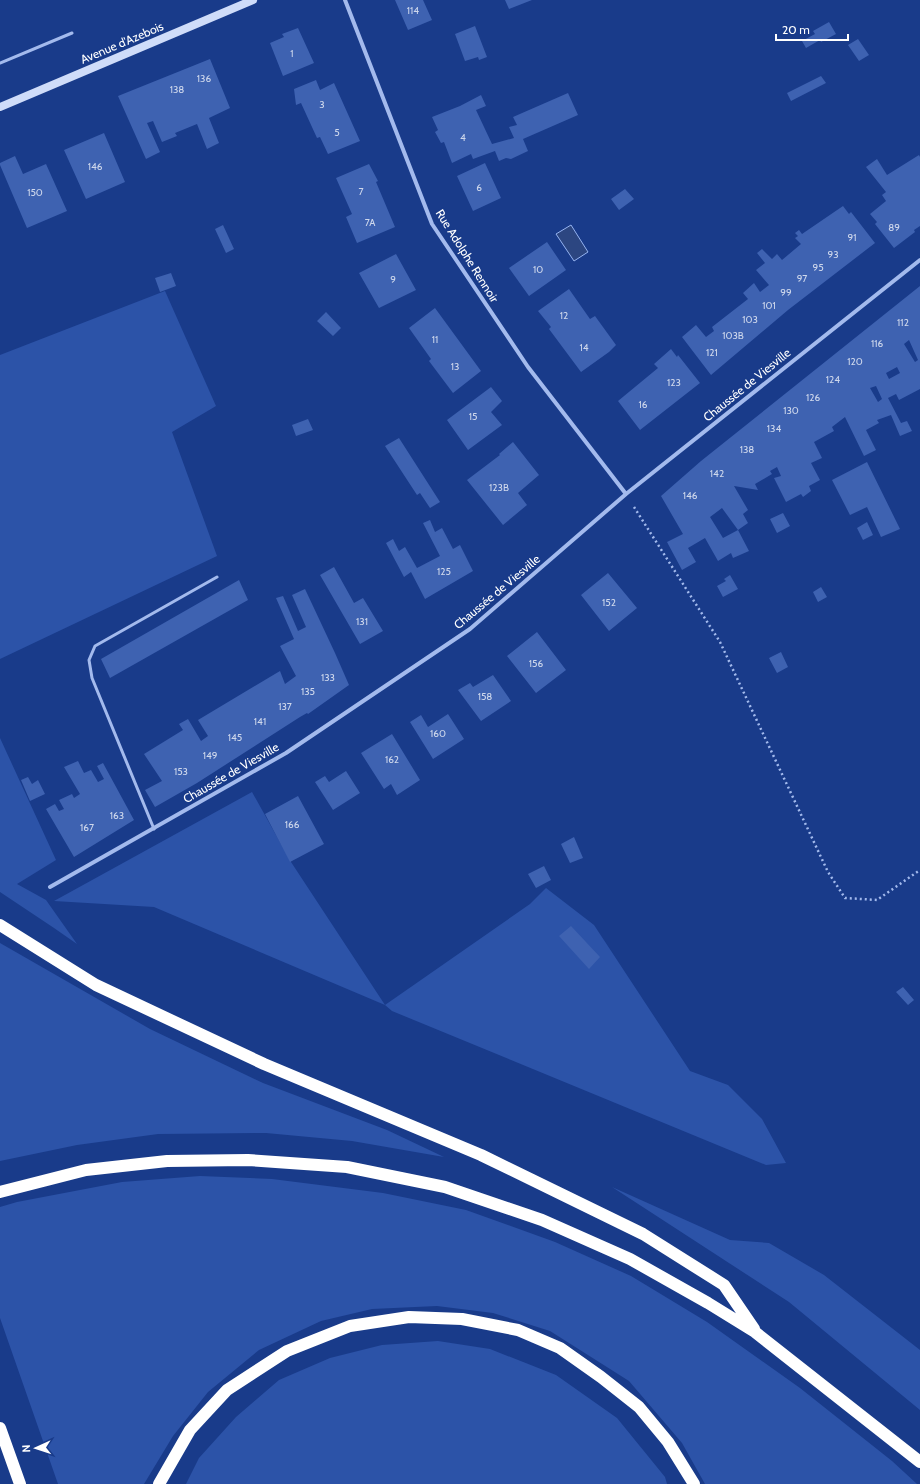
<svg xmlns="http://www.w3.org/2000/svg" width="920" height="1484" viewBox="0 0 920 1484" font-family="Cabin,sans-serif">
	<rect width="100%" height="100%" fill="#193b8a"/>
	<path fill="#2c53a8" d="M165,291L216,406L172,432L217,556L0,659V355Z
		M0,738L56,860L17,884L46,900L77,944L54,928L0,892Z
		M252,792L291,862L385,1005L530,904L546,888L594,925L690,1071L728,1085L762,1119L786,1163L766,1165L392,1011L385,1005L154,907L54,901Z
		M0,943L150,1029L263,1083L387,1130L444,1157L352,1141L266,1133L158,1134L77,1145L0,1161Z
		M200,1176L272,1179L383,1193L466,1210L555,1242L631,1276L707,1322L800,1388L892,1461L917,1484H705L682,1443L629,1381L550,1331L493,1313L437,1306L372,1309L321,1321L259,1350L208,1392L173,1436L144,1484H58L0,1318V1207L17,1202L122,1182Z
		M612,1187L730,1240L769,1243L824,1275L920,1350V1410L789,1302Z
		M438,1341L490,1349L556,1375L617,1418L665,1477L667,1484H186L199,1458L236,1417L279,1380L330,1358L382,1345Z"/>
	<path fill="#2c4681" stroke="#95b3f0" d="M571,225L588,252L574,261L556,234Z"/>
	<path fill="#3e62b1" fill-rule="evenodd" d="M395,0H423L432,20L408,30Z
		M505,0H532L509,9Z
		M829,22L836,34L821,42L820,40L806,48L802,41L815,34L813,31Z
		M475,26L487,57L479,60L478,57L465,61L455,34Z
		M298,28L314,63L283,76L270,43L284,37L282,34Z
		M858,39L869,55L859,61L848,45Z
		M210,59L230,108L209,118L219,143L207,149L197,124L175,133L177,136L162,142L153,121L147,123L160,152L146,159L118,96Z
		M821,76L826,83L791,101L787,93Z
		M316,80L320,90L334,83L360,141L328,154L320,137L317,138L301,103L296,105L294,89Z
		M568,93L578,115L523,139L528,151L511,159L506,158L499,161L495,151L473,159L471,154L452,163L444,142L441,143L435,132L438,130L432,117L460,106L481,95L486,106L476,110L492,144L514,138L509,127L517,125L513,117Z
		M104,133L125,182L86,199L64,150Z
		M919,155L920,157V226L914,230L915,232L894,248L875,224L877,222L870,214L886,201L882,195L886,192L866,167L877,159L887,175Z
		M15,156L23,174L46,164L67,211L27,228L0,165V163Z
		M485,163L501,198L473,211L457,176Z
		M369,164L378,181L376,182L395,227L357,243L346,217L352,214L336,178Z
		M625,189L634,199L619,210L611,199Z
		M843,206L849,214L851,212L875,243L788,310L711,375L682,337L696,325L706,337L714,331L712,327L748,299L743,293L754,283L760,292L769,285L756,270L765,263L757,253L762,249L772,259L777,254L782,260L801,244L795,238L798,236L795,233L799,230L802,234Z
		M223,225L234,249L226,253L215,229Z
		M547,242L566,270L529,296L509,268Z
		M396,254L416,290L379,308L359,273Z
		M171,273L176,286L160,292L155,278Z
		M920,286V389L899,400L896,394L888,398L901,423L907,421L912,431L900,436L891,415L877,420L879,423L866,430L876,450L864,456L845,417L832,427L834,431L814,442L822,458L811,463L820,480L809,486L811,491L803,497L801,494L786,502L774,478L781,476L777,467L770,471L772,474L755,484L758,490L734,486L748,510L743,514L748,523L738,530L722,508L710,517L723,538L738,530L749,551L733,558L731,553L718,561L705,538L688,548L696,562L682,570L667,542L683,534L661,496L701,461ZM909,340L918,360L915,362L904,344ZM897,367L900,373L889,379L886,373ZM876,386L882,399L878,402L870,388Z
		M569,289L590,319L595,316L616,345L609,352L581,372L549,329L551,327L538,311Z
		M435,308L481,371L453,393L429,361L431,359L409,328Z
		M326,312L341,328L333,336L317,321Z
		M671,349L677,357L678,355L700,383L640,430L618,401L658,368L654,364Z
		M491,387L502,401L491,412L502,425L468,450L447,420Z
		M308,419L313,430L296,436L292,425Z
		M399,438L440,502L430,508L420,493L417,495L385,446Z
		M513,442L539,475L518,493L527,505L503,525L467,480L500,455L499,454Z
		M867,462L900,529L881,537L867,507L850,515L832,480Z
		M783,513L790,526L777,533L770,519Z
		M430,520L435,532L442,528L453,549L460,545L473,571L425,599L411,572L404,577L386,543L393,539L399,551L405,547L417,568L440,556L423,523Z
		M867,522L873,535L863,540L857,528Z
		M334,567L354,603L363,598L383,631L360,644L320,575Z
		M608,573L637,608L609,631L581,595Z
		M730,575L738,589L723,597L717,586L726,581L724,579Z
		M239,580L248,600L110,678L101,659Z
		M821,587L827,597L818,602L813,592Z
		M305,589L335,653L349,685L308,714L307,713L300,717L197,783L155,807L145,790L162,781L144,754L183,730L179,724L188,719L201,741L208,736L198,720L280,671L285,684L296,676L280,646L294,639L276,598L283,596L298,631L306,627L292,595Z
		M537,632L566,670L536,693L507,656Z
		M781,652L788,667L777,673L769,658Z
		M493,675L511,701L481,721L458,690L470,683L473,687Z
		M448,714L464,739L433,759L410,722L421,715L428,727Z
		M392,734L420,780L397,795L391,784L384,789L361,753Z
		M78,761L84,773L91,770L98,782L104,779L97,766L103,763L134,820L74,857L46,809L55,804L59,811L64,809L59,800L72,794L74,798L80,794L64,767Z
		M346,771L360,793L333,810L315,782L325,776L329,782Z
		M28,777L32,784L38,780L45,794L30,801L21,780Z
		M298,796L324,844L290,862L265,814Z
		M574,837L583,858L570,863L561,844Z
		M544,866L551,880L536,888L528,874Z
		M571,926L600,957L589,969L559,936Z
		M903,987L914,1000L908,1005L896,992Z"/>
	<g fill="none" stroke-linecap="round" stroke-linejoin="round">
		<path stroke="#a3baed" stroke-width="2.5" stroke-dasharray="2 3" stroke-linecap="butt" d="M634,507L720,642L828,872L845,898L877,900L920,870"/>
		<path stroke="#a3baed" stroke-width="3" d="M0,63L72,33
			M154,829L92,678L89,660L95,646L217,577"/>
		<path stroke="#a3baed" stroke-width="4" d="M345,0L432,224L528,367L626,494
			M50,887L286,753L470,629L626,494L920,260"/>
		<path stroke="#cfdcf9" stroke-width="8" d="M0,107L253,0"/>
		<path stroke="#fff" stroke-width="12" d="M0,925L96,985L264,1064L481,1155L643,1234L724,1285L754,1329
			M0,1192L86,1170L167,1161L248,1160L347,1167L445,1187L542,1220L630,1259L708,1303L755,1332L920,1462
			M0,1428L20,1484
			M159,1484L190,1430L227,1390L287,1351L350,1326L409,1317L462,1319L518,1330L560,1348L601,1377L639,1407L668,1442L694,1484"/>
	</g>
	<g text-anchor="middle" stroke-width="3" stroke-linejoin="round" paint-order="stroke">
		<g font-size="10" fill="#cfd8ec">
			<text x="413" y="14">114</text>
			<text x="292" y="57">1</text>
			<text x="204" y="82">136</text>
			<text x="177" y="93">138</text>
			<text x="322" y="108">3</text>
			<text x="337" y="136">5</text>
			<text x="463" y="141">4</text>
			<text x="95" y="170">146</text>
			<text x="479" y="191">6</text>
			<text x="361" y="195">7</text>
			<text x="35" y="196">150</text>
			<text x="370" y="226">7A</text>
			<text x="894" y="231">89</text>
			<text x="852" y="241">91</text>
			<text x="833" y="258">93</text>
			<text x="818" y="271">95</text>
			<text x="538" y="273">10</text>
			<text x="802" y="282">97</text>
			<text x="393" y="283">9</text>
			<text x="786" y="296">99</text>
			<text x="769" y="309">101</text>
			<text x="564" y="319">12</text>
			<text x="750" y="323">103</text>
			<text x="903" y="326">112</text>
			<text x="733" y="339">103B</text>
			<text x="435" y="343">11</text>
			<text x="877" y="347">116</text>
			<text x="584" y="351">14</text>
			<text x="712" y="356">121</text>
			<text x="855" y="365">120</text>
			<text x="455" y="370">13</text>
			<text x="833" y="383">124</text>
			<text x="674" y="386">123</text>
			<text x="813" y="401">126</text>
			<text x="643" y="408">16</text>
			<text x="791" y="414">130</text>
			<text x="473" y="420">15</text>
			<text x="774" y="432">134</text>
			<text x="747" y="453">138</text>
			<text x="717" y="477">142</text>
			<text x="499" y="491">123B</text>
			<text x="690" y="499">146</text>
			<text x="444" y="575">125</text>
			<text x="609" y="606">152</text>
			<text x="362" y="625">131</text>
			<text x="536" y="667">156</text>
			<text x="328" y="681">133</text>
			<text x="308" y="695">135</text>
			<text x="485" y="700">158</text>
			<text x="285" y="710">137</text>
			<text x="260" y="725">141</text>
			<text x="438" y="737">160</text>
			<text x="235" y="741">145</text>
			<text x="210" y="759">149</text>
			<text x="392" y="763">162</text>
			<text x="181" y="775">153</text>
			<text x="117" y="819">163</text>
			<text x="292" y="828">166</text>
			<text x="87" y="831">167</text>
		</g>
		<g font-size="12" fill="#fff" stroke="#193b8a">
			<text transform="translate(122 43) rotate(-23)" y="4">Avenue d'Azebois</text>
			<text transform="translate(467 256) rotate(58)" y="4">Rue Adolphe Rennoir</text>
			<text transform="translate(747 385) rotate(-39)" y="4">Chaussée de Viesville</text>
			<text transform="translate(497 592) rotate(-40)" y="4">Chaussée de Viesville</text>
			<text transform="translate(231 773) rotate(-30)" y="4">Chaussée de Viesville</text>
		</g>
	</g>
	<g transform="translate(36 1448) rotate(267)" stroke="#193b8a" stroke-width="3" paint-order="stroke">
	<path d="M0-3L7 15L0 10L-7 15Z" fill="#ffffff"/>
	<text y="-6" font-size="11" font-weight="bold" text-anchor="middle" fill="#ffffff">N</text>
	</g>
	<path d="M776 34v6h72v-6" fill="none" stroke="#ffffff" stroke-width="2"/>
	<text x="782" y="34" font-size="12" fill="#ffffff" stroke="#193b8a" stroke-width="3" paint-order="stroke">20 m</text>
</svg>
